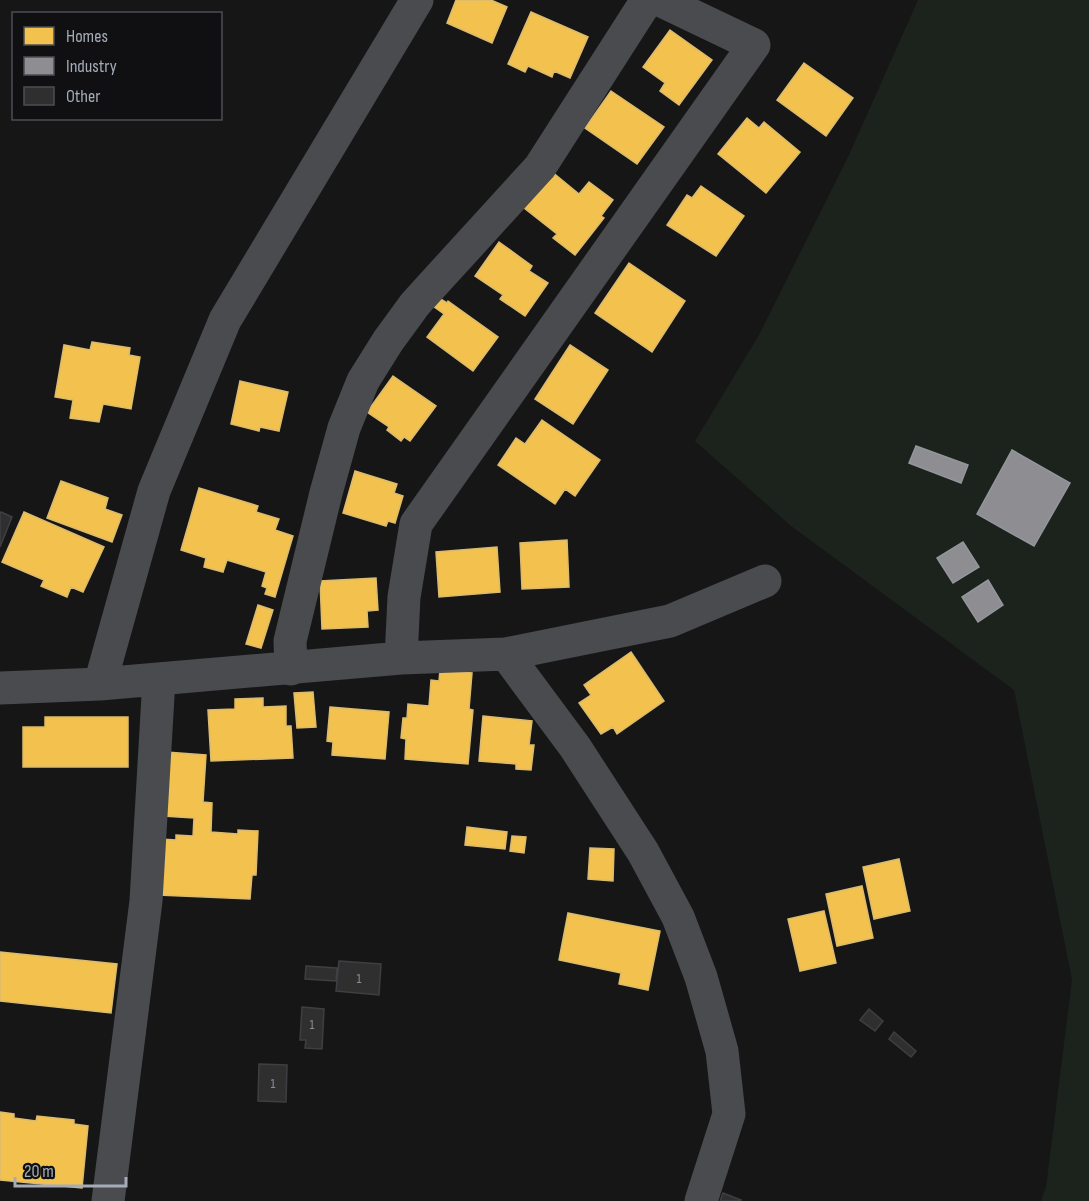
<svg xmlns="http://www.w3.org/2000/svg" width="1089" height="1201" viewBox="0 0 1089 1201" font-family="'Sofia Sans Condensed',sans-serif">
	<rect width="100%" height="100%" fill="#161616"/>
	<path fill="#1b231c" d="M918,0H1089V1201H1041L1046,1187L1072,980L1014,690L791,526L695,441L759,335L849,155Z"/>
	<path fill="#f2c14e" stroke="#dbbb6e" stroke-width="1.5" d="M456,0H491L507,7L492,43L447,23Z
		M531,12L588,37L570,78L554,71L552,77L528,66L525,72L508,64Z
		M670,30L712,60L679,105L660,91L665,83L643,67Z
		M804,63L853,98L826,136L777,100Z
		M611,91L664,127L637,164L585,128Z
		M747,118L759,128L764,122L800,152L766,193L718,154Z
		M551,171L579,194L589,182L613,200L601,216L604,218L575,255L553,238L557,234L523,207Z
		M701,186L744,216L716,256L667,225L687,195L692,198Z
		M499,242L532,266L529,271L548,283L525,316L500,299L503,295L475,276Z
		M629,263L685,301L652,352L595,313Z
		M439,298L447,303L448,301L498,337L473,371L427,337L444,314L433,306Z
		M92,342L130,348L129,355L140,357L131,409L103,404L99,422L70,418L73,400L55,397L64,345L90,350Z
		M570,345L608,370L573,424L535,399Z
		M393,376L436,406L410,441L404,437L401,441L387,430L389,427L367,412Z
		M240,381L288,392L279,431L260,427L259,431L231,424Z
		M542,420L600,460L575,496L565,489L555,504L498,465L516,438L525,444Z
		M355,471L397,484L394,493L403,496L395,523L388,521L386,526L343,513Z
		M61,481L108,498L105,509L122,515L112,542L47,518Z
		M199,488L258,506L256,512L279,519L275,530L293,536L275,597L265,594L267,588L262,586L266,572L227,560L223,572L204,567L206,558L181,550Z
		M24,512L104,547L83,592L71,587L67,597L41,586L44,580L2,562Z
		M567,540L569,587L522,589L520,543Z
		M497,547L500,592L439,597L436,552Z
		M376,578L378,610L367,611L368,627L322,629L320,581Z
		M258,605L273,610L261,648L246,644Z
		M631,652L664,701L617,734L613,727L601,734L579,703L591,695L584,685Z
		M440,670L472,673L469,709L473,710L468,764L405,759L406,739L401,738L403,718H407L408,704L429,706L431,680L439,681Z
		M313,692L316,727L297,728L294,693Z
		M263,698V707L286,706V726H291L293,758L211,761L208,710L235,709V699Z
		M330,707L389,712L385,759L332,755L333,742L327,741Z
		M483,716L532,721L529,745H534L531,770L516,769V764L479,761Z
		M45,717H128V767H23V727H45Z
		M166,752L206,755L203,802L212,803L211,832L238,834V830L258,831L256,875H252L250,899L158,895L161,839L176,840V835L193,836L194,818L163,816Z
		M467,827L507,832L505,849L465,845Z
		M512,836L526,837L524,853L510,851Z
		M590,848L614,849L613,881L588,879Z
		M899,859L910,911L874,919L863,867Z
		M862,886L873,938L837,946L826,894Z
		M824,911L836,963L800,971L788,919Z
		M568,913L660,931L648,990L619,984L621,973L559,960Z
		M0,952L117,964L111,1013L0,1001Z
		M0,1112L14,1114V1118L36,1121L37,1116L74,1120V1124L88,1126L82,1188L0,1180Z"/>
	<path fill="#8d8d92" stroke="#94969d" stroke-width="1.5" d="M916,446L968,465L961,483L909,463Z
		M1012,450L1070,483L1034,546L977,514Z
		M963,542L979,567L953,583L937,558Z
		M988,580L1003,605L978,622L962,597Z"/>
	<path fill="#2f2f30" stroke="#3e3f42" stroke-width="1.5" d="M1,512L12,517L0,547V514Z
		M339,961L381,964L379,995L336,991Z
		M306,966L337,968L336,981L305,979Z
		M302,1007L324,1009L322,1049L305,1048L306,1040H300Z
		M869,1009L883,1021L875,1031L860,1020Z
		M894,1032L916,1051L911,1057L889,1039Z
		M259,1064L287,1065L286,1102L258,1101Z
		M723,1193L741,1200L740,1201H720Z"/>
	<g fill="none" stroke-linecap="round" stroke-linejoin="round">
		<path stroke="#494b4f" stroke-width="33" d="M506,654L670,621L765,581
			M401,658L404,597L416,524L754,45L660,0
			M291,669L290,641L326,493L344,428L363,381L388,341L415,304L540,167L647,0
			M100,684L154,491L225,320L417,0
			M0,688L100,684L401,658L506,654L575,747L643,852L678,917L701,977L722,1051L729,1114L701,1201
			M108,1201L146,901L159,679"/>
	</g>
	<g text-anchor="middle" stroke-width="6" stroke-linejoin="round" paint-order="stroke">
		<g font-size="14" fill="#888d96">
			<text x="359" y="983">1</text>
			<text x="312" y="1029">1</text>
			<text x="273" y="1088">1</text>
		</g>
	</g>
	<rect x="12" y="12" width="210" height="108" fill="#101012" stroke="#4c4e54" stroke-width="1.5"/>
	<rect x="24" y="27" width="30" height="18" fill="#f2c14e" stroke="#4c4e54" stroke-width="1.5"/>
	<text x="66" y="42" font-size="18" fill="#a5acb8">Homes</text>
	<rect x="24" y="57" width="30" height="18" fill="#8d8d92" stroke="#4c4e54" stroke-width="1.5"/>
	<text x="66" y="72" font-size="18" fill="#a5acb8">Industry</text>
	<rect x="24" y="87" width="30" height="18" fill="#2f2f30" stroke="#4c4e54" stroke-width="1.5"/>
	<text x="66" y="102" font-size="18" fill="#a5acb8">Other</text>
	<path d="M15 1177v9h111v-9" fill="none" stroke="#a5acb8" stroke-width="3"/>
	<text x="24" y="1177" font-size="18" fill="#a5acb8" stroke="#101012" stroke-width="4.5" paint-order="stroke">20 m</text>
</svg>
